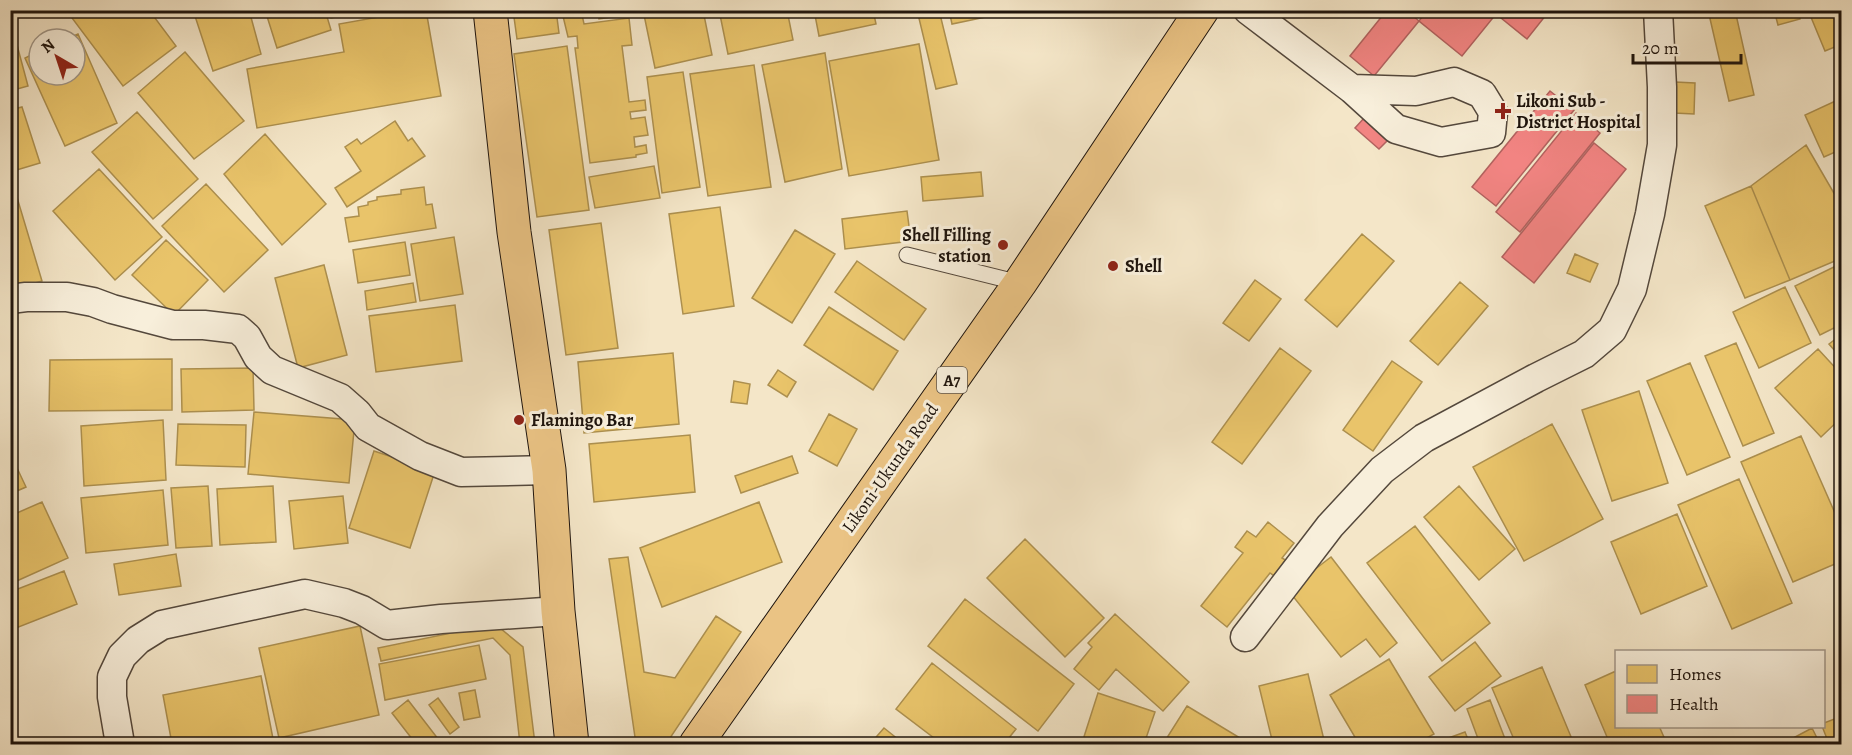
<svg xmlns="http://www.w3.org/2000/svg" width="1852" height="755" viewBox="0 0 1852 755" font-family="Alegreya,serif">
	<rect width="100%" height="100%" fill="#f4e6c8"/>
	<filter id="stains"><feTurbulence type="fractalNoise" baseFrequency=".00333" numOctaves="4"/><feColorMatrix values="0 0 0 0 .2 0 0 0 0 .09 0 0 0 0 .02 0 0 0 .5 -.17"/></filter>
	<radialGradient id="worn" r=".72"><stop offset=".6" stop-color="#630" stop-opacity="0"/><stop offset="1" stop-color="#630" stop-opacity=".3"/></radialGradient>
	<path fill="#e9c46a" stroke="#ac8f4e" stroke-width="1.5" d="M74,10H149L176,46L123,86L69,14Z
		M193,10H249L261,54L213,71Z
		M265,10H325L331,30L277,48Z
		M329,10H376L331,18Z
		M418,10H426L441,96L257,128L247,69L344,52L339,24Z
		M513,10H556L559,33L517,39Z
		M570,10H581L584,24L629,18L632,45L622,46L629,102L645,100L646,110L630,112L631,119L645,117L648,135L634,137L635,147L646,145L647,153L636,155V157L590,163L575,48H578L577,36L568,37L562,12Z
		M598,10H626V15L599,19Z
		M643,10H703L712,55L655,68Z
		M719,10H787L793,40L728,54Z
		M814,10H873L876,24L819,36Z
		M917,10H939L957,84L936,89Z
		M949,10H1010V12L952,24Z
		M1708,10H1735L1754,95L1729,101Z
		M1743,10H1766L1744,16Z
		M1774,10H1798L1800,19L1778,25Z
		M1808,10H1842V44L1825,51Z
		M10,30H13L28,86L10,91Z
		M78,34L117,123L65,146L25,58L39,51V75H75V39H67Z
		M919,44L939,160L849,176L829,61Z
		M567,46L589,210L537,217L514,54Z
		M185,52L244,121L194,159L138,93Z
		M825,53L842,169L785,182L762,65Z
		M754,65L771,187L708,196L690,74Z
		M683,72L700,187L662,193L647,77Z
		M1675,82L1695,83L1694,114L1674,113Z
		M1842,98V149L1824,157L1805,115Z
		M22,107L40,163L10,172V110Z
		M137,112L198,179L153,219L92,152Z
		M395,121L408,141L412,138L425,156L347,207L335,188L361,171L345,147L357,139L361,144Z
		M265,134L326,204L282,245L224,174Z
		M1806,145L1842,207V258L1790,280L1751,186Z
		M654,166L660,198L595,208L589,177Z
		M99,169L162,237L115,280L53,211Z
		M981,172L983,196L923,201L921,177Z
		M10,184H13L42,281L10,290Z
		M206,184L268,250L224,292L162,226Z
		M1751,186L1790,280L1745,298L1705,206Z
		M424,187L426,205L432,204L436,228L349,242L345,218L359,216L358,207L368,205V202L377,200V197L401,194V190Z
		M720,207L734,306L683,314L669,214Z
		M907,211L911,241L845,249L842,219Z
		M601,223L618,348L566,355L549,230Z
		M795,230L835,254L792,323L752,298Z
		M1362,234L1394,261L1337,327L1305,300Z
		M454,237L463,294L420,301L411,244Z
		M166,240L208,280L174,315L132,275Z
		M405,242L410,275L358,283L353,250Z
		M1575,254L1598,264L1590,282L1567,273Z
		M857,261L926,309L904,340L835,292Z
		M1842,263V324L1820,335L1795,286Z
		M324,265L347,355L298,368L275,278Z
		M1255,280L1281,299L1249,341L1223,323Z
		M1460,282L1488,306L1438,365L1410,341Z
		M413,283L416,302L367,310L365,291Z
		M1785,287L1811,343L1759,368L1733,312Z
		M455,305L462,361L376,372L369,316Z
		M829,307L898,351L873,390L804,345Z
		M1842,334V359L1829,344Z
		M1736,343L1774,433L1743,446L1705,356Z
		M1280,348L1311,371L1242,464L1212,442Z
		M1818,349L1842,375V417L1821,437L1775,388Z
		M673,353L679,424L584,433L578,362Z
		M172,359V410L49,411L50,360Z
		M1392,361L1422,382L1373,451L1343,430Z
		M1690,363L1730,457L1687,475L1647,381Z
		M253,368L254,410L182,412L181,369Z
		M778,370L796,382L787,397L768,385Z
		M734,381L750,384L747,404L731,402Z
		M1639,391L1668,483L1612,501L1582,410Z
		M254,412L355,420L349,483L248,474Z
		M829,414L857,429L837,466L809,451Z
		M163,420L166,480L84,486L81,426Z
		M178,424L246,425L245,467L176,465Z
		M1552,424L1603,519L1524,561L1473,467Z
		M690,435L695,492L594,502L589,444Z
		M1801,436L1842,529V561L1793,582L1741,462Z
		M374,451L435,471L410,548L349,528Z
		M10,453L26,487L10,494Z
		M792,456L798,473L741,493L735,476Z
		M1739,479L1792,603L1732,629L1678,505Z
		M208,486L212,546L176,548L171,488Z
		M273,486L276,542L220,545L217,489Z
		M1459,486L1515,549L1479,580L1424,517Z
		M163,490L168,545L86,553L81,498Z
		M343,496L348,543L294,549L289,501Z
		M42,502L68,558L10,584V516Z
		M759,502L782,562L662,607L640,548Z
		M1677,514L1707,586L1641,614L1611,542Z
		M1268,522L1294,543L1282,558L1287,561L1276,577L1270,573L1227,627L1201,606L1243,553L1235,547L1247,531L1256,537Z
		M1415,526L1490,623L1442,661L1367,563Z
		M1025,539L1104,618L1065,657L987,578Z
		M176,554L181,586L119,595L114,564Z
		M628,557L644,672L675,678L716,616L741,632L666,744H636L609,559Z
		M1331,557L1397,643L1380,657L1366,639L1341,657L1288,590Z
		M64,571L77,604L11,630L10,592Z
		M965,599L1074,684L1038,731L928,646Z
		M1115,614L1189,682L1163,711L1116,669L1099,690L1074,669L1092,647L1088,643Z
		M495,624L523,647L535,744H520L510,655L493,638L381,661L378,648Z
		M360,626L379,715L279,738L259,648Z
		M1475,642L1501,676L1455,711L1429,677Z
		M479,645L486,679L385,700L379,664Z
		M1389,659L1434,734L1416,744H1359L1330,695Z
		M932,663L1016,729L1004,744H942L896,709Z
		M1542,667L1574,744H1516L1492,688Z
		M1616,671V726H1659L1667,744H1610L1585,685Z
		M1308,674L1325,744H1273L1259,686Z
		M261,676L274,744H172L163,695Z
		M475,690L480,717L464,720L459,693Z
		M1098,693L1155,712L1144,744H1087L1082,743Z
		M438,698L459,727L450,734L429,705Z
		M408,700L442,744H416L392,713Z
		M1490,700L1507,744H1480L1467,709Z
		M1187,706L1250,744H1163Z
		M1842,716V744H1829L1822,726H1824V723Z
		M884,728L904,744H870Z
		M1812,728L1820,744H1782Z
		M1465,732L1470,744H1432Z
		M352,738L356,744H343Z"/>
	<path fill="#f28482" stroke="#b2625f" stroke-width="1.5" d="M1387,10H1406L1419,21L1374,76L1350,56Z
		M1427,10H1550L1527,39L1496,14L1462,56L1419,21Z
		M1550,91L1574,110L1496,206L1472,187Z
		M1576,113L1600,133L1520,232L1496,212Z
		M1365,117L1389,139L1379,149L1355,128Z
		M1594,143L1626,169L1534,283L1502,257Z"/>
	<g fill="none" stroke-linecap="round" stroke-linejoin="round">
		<defs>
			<path id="lane" d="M907,255L1020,283"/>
			<path id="street" d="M1248,10L1352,89L1396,129L1441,142L1491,133L1493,112L1482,94L1454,82L1416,91L1352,89
				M10,299L26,297H67L93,302L112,309L173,325H204L238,329L247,337L258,357L272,370L340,398L357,413L368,427L420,456L461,472L549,470
				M1245,637L1330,526L1382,470L1424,438L1536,378L1584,354L1612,330L1632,289L1650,214L1662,145V87L1658,10
				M120,744L112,697V677L122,656L138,640L162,625L305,594L344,603L362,610L387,625L441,619L558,611"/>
			<path id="highway" d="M490,10L514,232L549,470L558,611L572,744
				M696,744L1020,283L1202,10"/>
		</defs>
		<use href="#lane" stroke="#54483c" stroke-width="17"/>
		<use href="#street" stroke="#54483c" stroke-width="31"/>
		<use href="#highway" stroke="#1e140d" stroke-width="35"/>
		<use href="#lane" stroke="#f8efdb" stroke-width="15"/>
		<use href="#street" stroke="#f8efdb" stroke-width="28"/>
		<use href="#highway" stroke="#eac384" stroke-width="33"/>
	</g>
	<g fill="#8f2418" stroke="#f8efdb" stroke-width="2">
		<path d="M1500 102h6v6h6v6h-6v6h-6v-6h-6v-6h6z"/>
		<circle cx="1003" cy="245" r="6"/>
		<circle cx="1113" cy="266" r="6"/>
		<circle cx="519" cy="420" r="6"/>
	</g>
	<g text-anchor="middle" stroke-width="6" stroke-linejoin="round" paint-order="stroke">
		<rect fill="#f8efdb" stroke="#5f564b" stroke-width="1.5" x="937" y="367" width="30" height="26" rx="4.5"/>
		<g font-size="16" font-weight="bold" fill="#1e140d">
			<text x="952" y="386">A7</text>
		</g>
		<g font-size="18" font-weight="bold" fill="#1e140d" stroke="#f8efdb" text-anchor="start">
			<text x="1516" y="107">Likoni Sub -<tspan x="1516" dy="21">District Hospital</tspan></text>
			<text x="991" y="241" text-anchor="end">Shell Filling<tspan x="991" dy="21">station</tspan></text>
			<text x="1125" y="272">Shell</text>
			<text x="531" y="426">Flamingo Bar</text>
		</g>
		<g font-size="18" fill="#1e140d" stroke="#f8efdb">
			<text transform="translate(890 468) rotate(-55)" y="6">Likoni-Ukunda Road</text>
		</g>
	</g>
	<rect width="1852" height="755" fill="none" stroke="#f4e6c8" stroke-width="36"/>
	<rect x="12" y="12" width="1828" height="731" fill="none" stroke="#1e140d" stroke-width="3"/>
	<rect x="18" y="18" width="1816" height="719" fill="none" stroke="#1e140d" stroke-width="1.5"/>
	<rect x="1615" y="650" width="210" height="78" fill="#f8efdb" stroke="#a19789" stroke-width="1.5"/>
	<rect x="1627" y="665" width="30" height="18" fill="#e9c46a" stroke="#a19789" stroke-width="1.5"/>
	<text x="1669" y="680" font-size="18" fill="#1e140d">Homes</text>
	<rect x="1627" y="695" width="30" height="18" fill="#f28482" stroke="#a19789" stroke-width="1.5"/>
	<text x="1669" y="710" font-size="18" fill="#1e140d">Health</text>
	<g transform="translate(57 57) rotate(321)"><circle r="28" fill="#f8efdb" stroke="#a19789" stroke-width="1.5"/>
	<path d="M0-4.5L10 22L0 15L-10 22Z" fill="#8f2418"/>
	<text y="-9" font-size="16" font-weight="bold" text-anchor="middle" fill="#1e140d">N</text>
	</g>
	<path d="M1633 54v9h108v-9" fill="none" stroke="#1e140d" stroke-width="3"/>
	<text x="1642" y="54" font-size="18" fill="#1e140d" stroke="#f8efdb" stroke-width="4.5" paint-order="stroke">20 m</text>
	<rect width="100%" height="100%" filter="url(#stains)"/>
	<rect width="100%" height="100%" fill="url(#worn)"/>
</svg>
